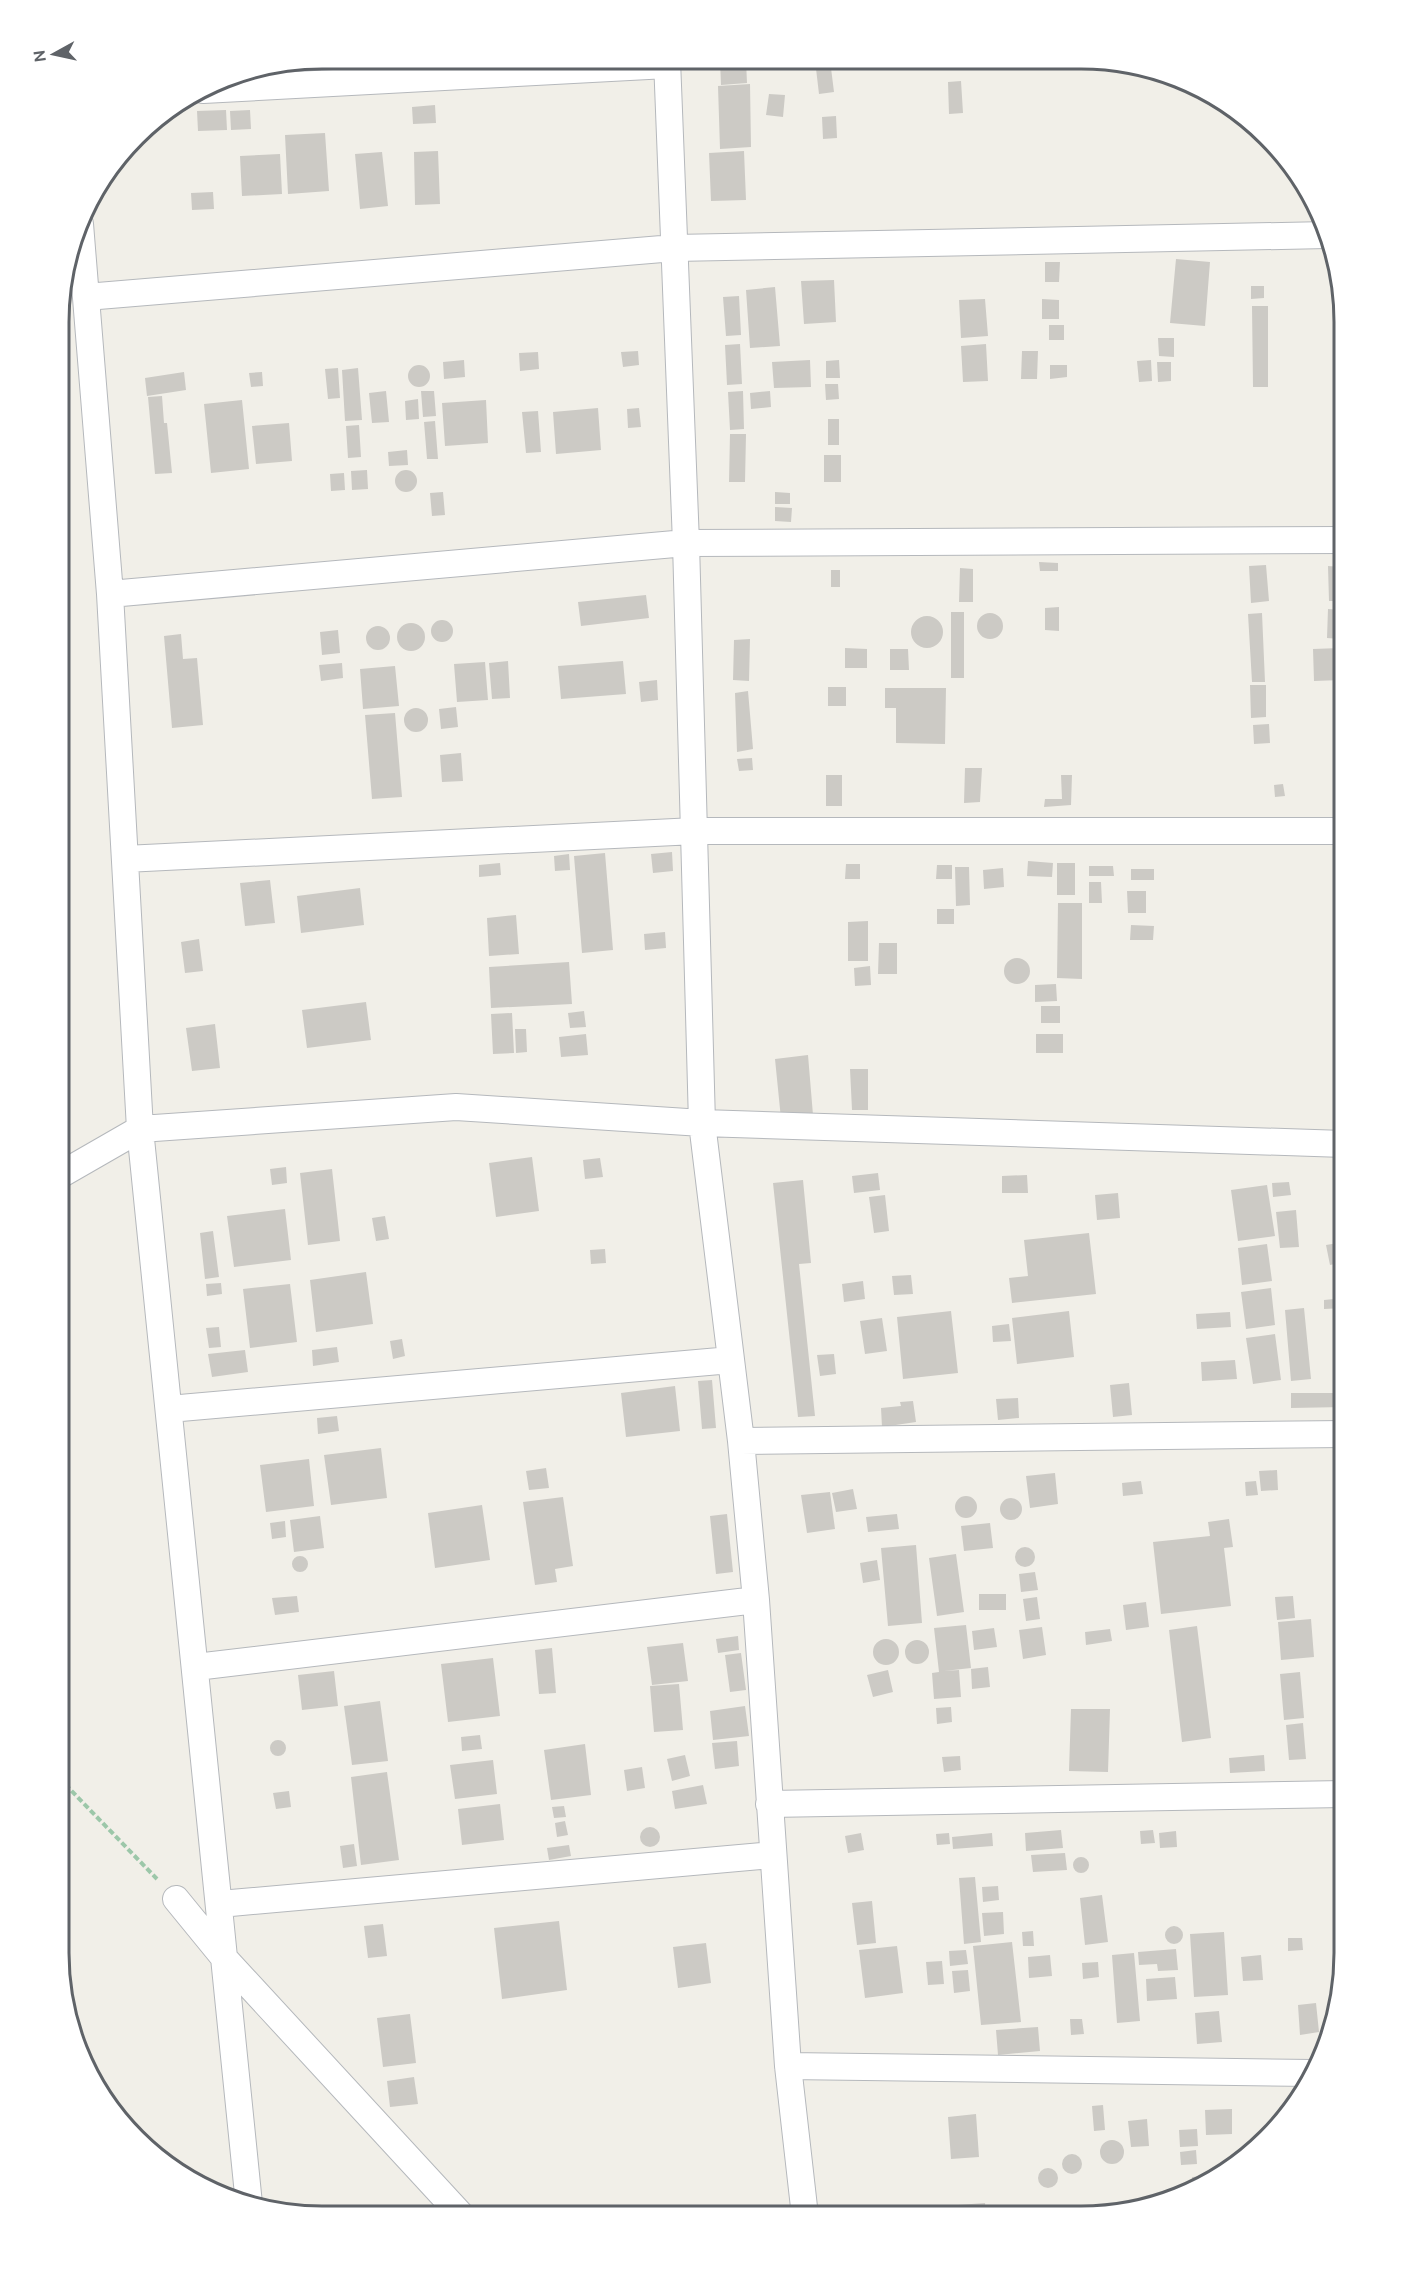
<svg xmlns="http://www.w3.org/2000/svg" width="1403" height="2275" viewBox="0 0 1403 2275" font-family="Ubuntu,sans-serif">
	<rect width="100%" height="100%" fill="#f1efe8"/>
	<path fill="#cccac5" d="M720,60H746L747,83L721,85Z
		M815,60H830L834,92L819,94Z
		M961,81L963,113L949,114L948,82Z
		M750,84L751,147L720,149L718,86Z
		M769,94L785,95L783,117L766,115Z
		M435,105L436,123L413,124L412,107Z
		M226,110L227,130L198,131L197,111Z
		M250,110L251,129L231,130L230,111Z
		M836,116L837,138L823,139L822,117Z
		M325,133L329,191L288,194L285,135Z
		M438,151L440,204L415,205L414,152Z
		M744,151L746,200L711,201L709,153Z
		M382,152L388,206L360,209L355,154Z
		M280,154L282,194L242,196L240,156Z
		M213,192L214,209L192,210L191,193Z
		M1176,259L1210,262L1205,326L1170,323Z
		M1045,262H1060L1059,282H1045Z
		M834,280L836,322L804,324L801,281Z
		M1251,286H1264V298L1251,299Z
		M775,287L780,346L750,348L746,290Z
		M739,296L741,335L726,336L723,297Z
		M985,299L988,336L961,338L959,300Z
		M1042,299L1059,300V319H1042Z
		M1252,306H1268V387H1253Z
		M1049,325H1064V340H1049Z
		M1344,327V389H1334V328Z
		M1158,338H1174V357L1159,356Z
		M740,344L742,384L727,385L725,345Z
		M986,344L988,381L963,382L961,346Z
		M638,351L639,365L623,367L621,352Z
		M1022,351H1038L1037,379H1021Z
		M538,352L539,369L520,371L519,353Z
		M464,360L465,377L444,379L443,362Z
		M810,360L811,387L774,388L772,362Z
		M839,360L840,378H826V361Z
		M1151,360L1152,381L1139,382L1137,361Z
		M1157,362H1171V381L1158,382Z
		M1050,365H1067V377L1050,379Z
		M408 376a11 11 0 1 1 22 0a11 11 0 1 1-22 0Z
		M338,368L340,398L328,399L325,369Z
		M358,368L362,420L345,421L342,370Z
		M184,372L186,390L147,396L145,378Z
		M262,372L263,386L251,387L249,373Z
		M825,384H838L839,399L826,400Z
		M386,391L389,422L372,423L369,393Z
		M421,391H434L436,416L423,417Z
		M743,391L744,429L730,430L728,392Z
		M770,391L771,407L751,409L750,393Z
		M162,396L164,423H167L172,473L155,474L148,397Z
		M418,399L419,419L406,420L405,401Z
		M242,400L249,469L211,473L204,404Z
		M486,400L488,443L445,446L442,403Z
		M598,408L601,450L556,454L553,412Z
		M639,408L641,427L628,428L627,409Z
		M538,411L541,452L526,453L522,412Z
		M828,419H839V445H828Z
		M435,421L438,459H427L424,422Z
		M289,423L292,461L256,464L252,426Z
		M359,425L361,457L348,458L346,426Z
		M730,434H746L745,482H729Z
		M407,450L408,465L389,466L388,452Z
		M824,455H841V482H824Z
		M395 481a11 11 0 1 1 22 0a11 11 0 1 1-22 0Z
		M367,470L368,489L352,490L351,471Z
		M344,473L345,490L331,491L330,474Z
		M443,492L445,515L432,516L430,493Z
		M775,492L790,493V504H775Z
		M775,507L792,508L791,522L775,521Z
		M1039,562L1058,563V571H1040Z
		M1266,565L1269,601L1251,603L1249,566Z
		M1328,566L1341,567V601H1329Z
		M960,568L973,569V602H959Z
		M831,570H840V587H831Z
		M646,595L649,618L581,626L578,602Z
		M1059,607V631L1045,630V608Z
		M1328,609L1341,610L1340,639L1327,638Z
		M951,612H964V678H951Z
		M1262,613L1265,682H1252L1248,614Z
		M977 626a13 13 0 1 1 26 0a13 13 0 1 1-26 0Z
		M911 632a16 16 0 1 1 32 0a16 16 0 1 1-32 0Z
		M431 631a11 11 0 1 1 22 0a11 11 0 1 1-22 0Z
		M397 637a14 14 0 1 1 28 0a14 14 0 1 1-28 0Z
		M366 638a12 12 0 1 1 24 0a12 12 0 1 1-24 0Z
		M338,630L340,653L322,655L320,632Z
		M181,634L183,659L197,658L203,725L172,728L164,636Z
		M750,639L749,681L733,680L734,640Z
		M845,648L867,649V668H845Z
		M1340,648L1341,680L1314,681L1313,649Z
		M890,649H908L909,670H890Z
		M508,661L510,698L492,699L489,663Z
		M623,661L626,694L561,699L558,666Z
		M485,662L488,700L457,702L454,664Z
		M342,663L343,678L321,681L319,665Z
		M395,666L399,706L363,709L360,669Z
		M657,680L658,700L641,702L639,682Z
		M1250,685H1266V717L1251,718Z
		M828,687H846V706H828Z
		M885,688H946L945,744L896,743V708H885Z
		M748,691L753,749L737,752L735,693Z
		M456,707L458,727L441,729L439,709Z
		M404 720a12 12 0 1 1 24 0a12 12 0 1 1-24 0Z
		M395,713L402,797L372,799L365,715Z
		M1269,724L1270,743L1254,744L1253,725Z
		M461,753L463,781L442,782L440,755Z
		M752,758L753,770L739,771L737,759Z
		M965,768H982L980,802L964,803Z
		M826,775H842V806H826Z
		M1061,775H1072L1071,805L1044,807L1045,799H1062Z
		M1283,784L1285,796L1275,797L1274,785Z
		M672,852L673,871L653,873L651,854Z
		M605,853L613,950L582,953L574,856Z
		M569,854L570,870L555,871L554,856Z
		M1028,861L1053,863L1052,877L1027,876Z
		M500,863L501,875L479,877V865Z
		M1057,863H1075V895H1057Z
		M846,864H860V879H845Z
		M937,865H952V879H936Z
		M1089,866H1113L1114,876H1089Z
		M955,867H969L970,905L956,906Z
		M1003,868L1004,887L984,889L983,870Z
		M1131,869H1154V880H1131Z
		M270,880L275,923L245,926L240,883Z
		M1089,882H1101L1102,903H1089Z
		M360,888L364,925L301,933L297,896Z
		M1127,891H1146V913H1128Z
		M1058,903H1082V979L1057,978Z
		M937,909H954V924H937Z
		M516,915L519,954L489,956L487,918Z
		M868,921V961H848V922Z
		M1131,925L1154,926L1153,940H1130Z
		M665,932L666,948L645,950L644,934Z
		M199,939L203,971L185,973L181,942Z
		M879,943H897V974H878Z
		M1004 971a13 13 0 1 1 26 0a13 13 0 1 1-26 0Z
		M569,962L572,1004L491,1008L489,967Z
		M870,966L871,985L855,986L854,968Z
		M1056,984L1057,1001L1035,1002V985Z
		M366,1002L371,1040L307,1048L302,1010Z
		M1041,1006H1060V1023H1041Z
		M584,1011L586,1027L570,1028L568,1013Z
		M512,1013L514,1053L493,1054L491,1014Z
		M215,1024L220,1068L192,1071L186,1028Z
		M515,1029H526L527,1052L516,1053Z
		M586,1034L588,1055L561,1057L559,1037Z
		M1036,1034H1063V1053H1036Z
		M808,1055L813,1115L781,1119L775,1059Z
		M850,1069H868V1110H852Z
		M532,1157L539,1211L496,1217L489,1163Z
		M600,1158L603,1177L585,1179L583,1160Z
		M286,1167L287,1183L272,1185L270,1169Z
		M332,1169L340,1241L308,1245L300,1173Z
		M878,1173L880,1190L854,1193L852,1176Z
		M1027,1175L1028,1193H1002V1176Z
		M803,1180L811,1263L799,1264L815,1416L798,1417L773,1183Z
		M1289,1182L1291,1195L1273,1197L1272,1183Z
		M1341,1184H1344V1198H1343Z
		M1267,1185L1275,1236L1238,1241L1231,1190Z
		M1118,1193L1120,1218L1097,1220L1095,1195Z
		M885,1195L889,1231L874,1233L869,1197Z
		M285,1209L291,1260L234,1267L227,1216Z
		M1296,1210L1299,1247L1280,1248L1276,1212Z
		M385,1216L389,1239L376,1241L372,1218Z
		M213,1231L219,1277L205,1279L200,1233Z
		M1089,1233L1096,1294L1012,1303L1009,1278L1028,1276L1024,1240Z
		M1344,1242V1262L1330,1265L1326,1245Z
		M1267,1244L1272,1281L1242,1285L1238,1248Z
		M605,1249L606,1263L591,1264L590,1250Z
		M366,1272L373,1324L316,1332L310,1280Z
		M911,1275L913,1294L894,1295L892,1276Z
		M863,1281L865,1299L844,1302L842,1284Z
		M221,1283L222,1294L207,1296L206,1284Z
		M290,1284L297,1342L250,1348L243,1289Z
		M1271,1288L1275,1325L1246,1329L1241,1292Z
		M1344,1298V1308L1324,1309V1300Z
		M1304,1308L1311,1379L1291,1381L1285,1310Z
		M951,1311L958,1373L903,1379L897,1317Z
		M1069,1311L1074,1357L1017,1364L1012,1318Z
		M1230,1312L1231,1327L1197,1329L1196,1314Z
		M882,1318L887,1351L865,1354L860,1321Z
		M1009,1324L1011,1341L993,1342L992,1326Z
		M219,1327L221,1347L209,1348L206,1328Z
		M1275,1334L1281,1380L1253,1384L1246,1338Z
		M402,1339L405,1356L393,1359L390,1341Z
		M337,1347L339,1362L313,1366L312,1350Z
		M245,1350L248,1372L212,1377L208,1354Z
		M834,1354L836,1374L820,1376L817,1355Z
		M1235,1360L1237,1379L1202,1381L1201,1362Z
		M712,1380L716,1428L702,1429L698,1381Z
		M1129,1383L1132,1415L1113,1417L1110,1385Z
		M675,1386L680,1431L626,1437L621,1393Z
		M1291,1393H1344V1407L1291,1408Z
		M1018,1398L1019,1418L998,1420L996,1399Z
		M913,1401L916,1422L882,1427L881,1408L901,1406L900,1402Z
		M337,1416L339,1431L318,1434L317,1418Z
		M381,1448L387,1498L331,1505L324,1455Z
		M309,1459L314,1506L266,1512L260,1465Z
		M546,1468L549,1488L529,1490L526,1471Z
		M1277,1470L1278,1490L1261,1491L1259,1471Z
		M1055,1473L1058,1504L1030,1508L1026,1476Z
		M1141,1481L1143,1494L1123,1496L1122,1483Z
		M1256,1481L1258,1495L1246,1496L1245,1482Z
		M853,1489L857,1509L836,1512L832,1493Z
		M830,1492L835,1529L807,1533L801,1495Z
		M955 1507a11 11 0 1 1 22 0a11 11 0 1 1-22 0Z
		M563,1497L573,1566L555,1569L557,1582L535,1585L523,1502Z
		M1000 1509a11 11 0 1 1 22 0a11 11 0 1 1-22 0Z
		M482,1505L490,1560L435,1568L428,1513Z
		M727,1514L733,1572L716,1574L710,1516Z
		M897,1514L899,1529L868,1532L866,1517Z
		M320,1516L324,1548L294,1552L290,1520Z
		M1229,1519L1233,1547L1224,1548L1231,1606L1161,1614L1153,1542L1210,1536L1208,1522Z
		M285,1521L286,1537L272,1539L270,1523Z
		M990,1523L993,1548L964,1551L961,1526Z
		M916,1545L922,1623L888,1626L881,1548Z
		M1015 1557a10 10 0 1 1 20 0a10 10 0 1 1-20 0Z
		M956,1554L964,1612L937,1616L929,1558Z
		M292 1564a8 8 0 1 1 16 0a8 8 0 1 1-16 0Z
		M877,1560L880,1580L863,1583L860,1563Z
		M1035,1572L1038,1590L1021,1592L1019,1574Z
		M979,1594H1006V1610H979Z
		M297,1596L299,1612L275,1615L272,1598Z
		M1293,1596L1295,1618L1277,1620L1275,1597Z
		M1037,1597L1040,1619L1026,1621L1023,1599Z
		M1146,1602L1149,1627L1126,1630L1123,1605Z
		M1344,1613V1633L1336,1634L1334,1614Z
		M1311,1619L1314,1657L1281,1660L1278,1622Z
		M966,1625L971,1668L944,1671L959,1670L961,1697L934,1699L932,1673L939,1672L934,1628Z
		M1197,1626L1211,1738L1182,1742L1169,1630Z
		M1042,1627L1046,1655L1023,1659L1019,1630Z
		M994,1628L997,1647L974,1650L972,1631Z
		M1110,1629L1112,1641L1086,1645L1085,1632Z
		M738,1636L739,1650L718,1653L716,1639Z
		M1344,1639V1665H1337L1334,1640Z
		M873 1652a13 13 0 1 1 26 0a13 13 0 1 1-26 0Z
		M905 1652a12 12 0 1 1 24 0a12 12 0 1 1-24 0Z
		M683,1643L688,1681L652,1685L647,1647Z
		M552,1648L556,1693L539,1694L535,1650Z
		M741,1653L746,1690L730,1692L725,1655Z
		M493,1658L500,1716L448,1722L441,1664Z
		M988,1667L990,1687L972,1689L971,1669Z
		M888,1670L893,1692L873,1697L867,1675Z
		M334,1671L338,1706L302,1710L298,1675Z
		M1300,1672L1304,1718L1284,1720L1280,1674Z
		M679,1684L683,1730L654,1732L650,1686Z
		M380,1701L388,1761L352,1765L344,1706Z
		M745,1706L749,1736L713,1740L710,1711Z
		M951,1707L952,1722L937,1724L936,1708Z
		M1071,1709H1110L1108,1772L1069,1771Z
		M1303,1723L1306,1759L1289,1760L1286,1725Z
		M480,1735L482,1749L462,1751L461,1737Z
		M270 1748a8 8 0 1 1 16 0a8 8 0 1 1-16 0Z
		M737,1741L739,1766L715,1769L712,1743Z
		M585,1744L591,1795L551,1800L544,1750Z
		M685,1755L690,1776L672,1781L667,1759Z
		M1264,1755L1265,1771L1230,1773L1229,1758Z
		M960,1756L961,1770L944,1772L942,1757Z
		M493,1760L497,1794L455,1799L450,1765Z
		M642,1767L645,1788L627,1791L624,1770Z
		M387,1772L399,1860L361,1865L351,1777Z
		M703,1785L707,1804L675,1809L672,1791Z
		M289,1791L291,1807L276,1809L273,1793Z
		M500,1804L504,1840L462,1845L458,1809Z
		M564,1806L566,1817L554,1818L552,1807Z
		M565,1821L568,1835L557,1837L555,1823Z
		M640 1837a10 10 0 1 1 20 0a10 10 0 1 1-20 0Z
		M1061,1830L1063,1848L1026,1851L1025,1833Z
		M1153,1830L1155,1843L1141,1844L1140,1831Z
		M1176,1831L1177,1847L1160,1848L1159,1833Z
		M861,1833L864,1850L848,1853L845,1836Z
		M949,1833L950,1844L937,1845L936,1834Z
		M992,1833L993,1846L953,1849L952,1837Z
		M354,1844L357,1866L343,1868L340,1846Z
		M569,1845L571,1856L549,1860L547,1848Z
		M1065,1853L1067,1870L1033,1872L1031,1855Z
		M1073 1865a8 8 0 1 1 16 0a8 8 0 1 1-16 0Z
		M975,1877L981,1942L964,1944L959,1878Z
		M998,1886L999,1900L983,1902L982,1887Z
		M1102,1895L1108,1942L1085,1945L1080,1898Z
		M872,1901L876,1943L857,1945L852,1903Z
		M1003,1912L1004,1934L984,1936L982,1913Z
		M559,1921L567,1990L502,1999L494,1928Z
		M383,1924L387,1956L368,1958L364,1926Z
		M1165 1935a9 9 0 1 1 18 0a9 9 0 1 1-18 0Z
		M1033,1931L1034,1946H1023L1022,1932Z
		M1224,1932L1228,1995L1194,1997L1190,1934Z
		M1288,1938H1302L1303,1950L1288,1951Z
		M1012,1942L1021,2022L981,2025L973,1946Z
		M706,1943L711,1983L678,1988L673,1947Z
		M897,1946L903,1993L865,1998L859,1950Z
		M1176,1949L1178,1970L1158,1971L1157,1964L1139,1965L1138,1952Z
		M966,1950L968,1964L950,1966L949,1951Z
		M1134,1953L1140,2021L1117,2023L1112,1955Z
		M1050,1955L1052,1976L1029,1978L1028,1957Z
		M1261,1955L1263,1980L1243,1981L1241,1957Z
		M942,1961L944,1984L928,1985L926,1962Z
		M1098,1962L1099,1977L1083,1979L1082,1963Z
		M968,1970L970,1991L954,1993L952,1971Z
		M1175,1977L1177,1999L1147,2001L1146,1979Z
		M1316,2003L1319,2032L1300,2035L1298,2005Z
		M1219,2011L1222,2042L1197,2044L1195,2013Z
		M410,2014L416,2063L383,2067L377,2018Z
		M1070,2019H1082L1084,2034L1071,2035Z
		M1038,2027L1040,2051L998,2055L996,2030Z
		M414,2077L418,2104L390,2107L387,2081Z
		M1103,2105L1105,2130L1094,2131L1092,2106Z
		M1232,2109V2134L1206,2135L1205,2110Z
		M976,2114L979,2157L951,2159L948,2117Z
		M1147,2119L1149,2146L1131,2147L1128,2121Z
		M1197,2129L1198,2146L1180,2147L1179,2130Z
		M1100 2152a12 12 0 1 1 24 0a12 12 0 1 1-24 0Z
		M1196,2150L1197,2164L1181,2165L1180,2152Z
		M1062 2164a10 10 0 1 1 20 0a10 10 0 1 1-20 0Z
		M1038 2178a10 10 0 1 1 20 0a10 10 0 1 1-20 0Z
		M1206,2176L1207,2182L1193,2190L1192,2177Z
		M985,2203L986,2216H959L958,2205Z
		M1027,2213L1033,2214L1035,2216H1020Z"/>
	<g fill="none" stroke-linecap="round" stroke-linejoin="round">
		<defs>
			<path id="minor" d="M667,60L686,543L702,1123L741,1441L756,1600L788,2066L805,2216
				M203,90L667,65
				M80,224L110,594L140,1129L249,2204
				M86,297L674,248L1327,235
				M110,594L686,543L1344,540
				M125,859L695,831H1344
				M60,1175L140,1129L456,1107L702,1123L1344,1144
				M169,1409L731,1360
				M741,1441L1344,1434
				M196,1667L756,1600
				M769,1804L1344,1794
				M176,1899L225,1959L461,2215
				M220,1904L772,1855
				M788,2066L1312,2073"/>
		</defs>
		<use href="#minor" stroke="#b5b8bc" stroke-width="28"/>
		<path stroke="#9cc7a9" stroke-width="4" stroke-dasharray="6 3" stroke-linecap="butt" d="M59,1778L157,1879"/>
		<use href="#minor" stroke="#fff" stroke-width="26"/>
	</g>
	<path d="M0 0H1403V2275H0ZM322 69H1081A253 253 0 0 1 1334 322V1953A253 253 0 0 1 1081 2206H322A253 253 0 0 1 69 1953V322A253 253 0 0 1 322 69Z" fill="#fff" fill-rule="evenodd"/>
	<path fill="none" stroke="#5f6368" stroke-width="3" d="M322 69H1081A253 253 0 0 1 1334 322V1953A253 253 0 0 1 1081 2206H322A253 253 0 0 1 69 1953V322A253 253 0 0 1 322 69Z"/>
	<g transform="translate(54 54) rotate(262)" stroke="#ffffff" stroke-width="4.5" paint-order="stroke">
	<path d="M0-4.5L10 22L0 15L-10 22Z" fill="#5f6368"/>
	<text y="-9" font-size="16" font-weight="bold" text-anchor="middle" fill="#5f6368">N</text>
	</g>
</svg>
